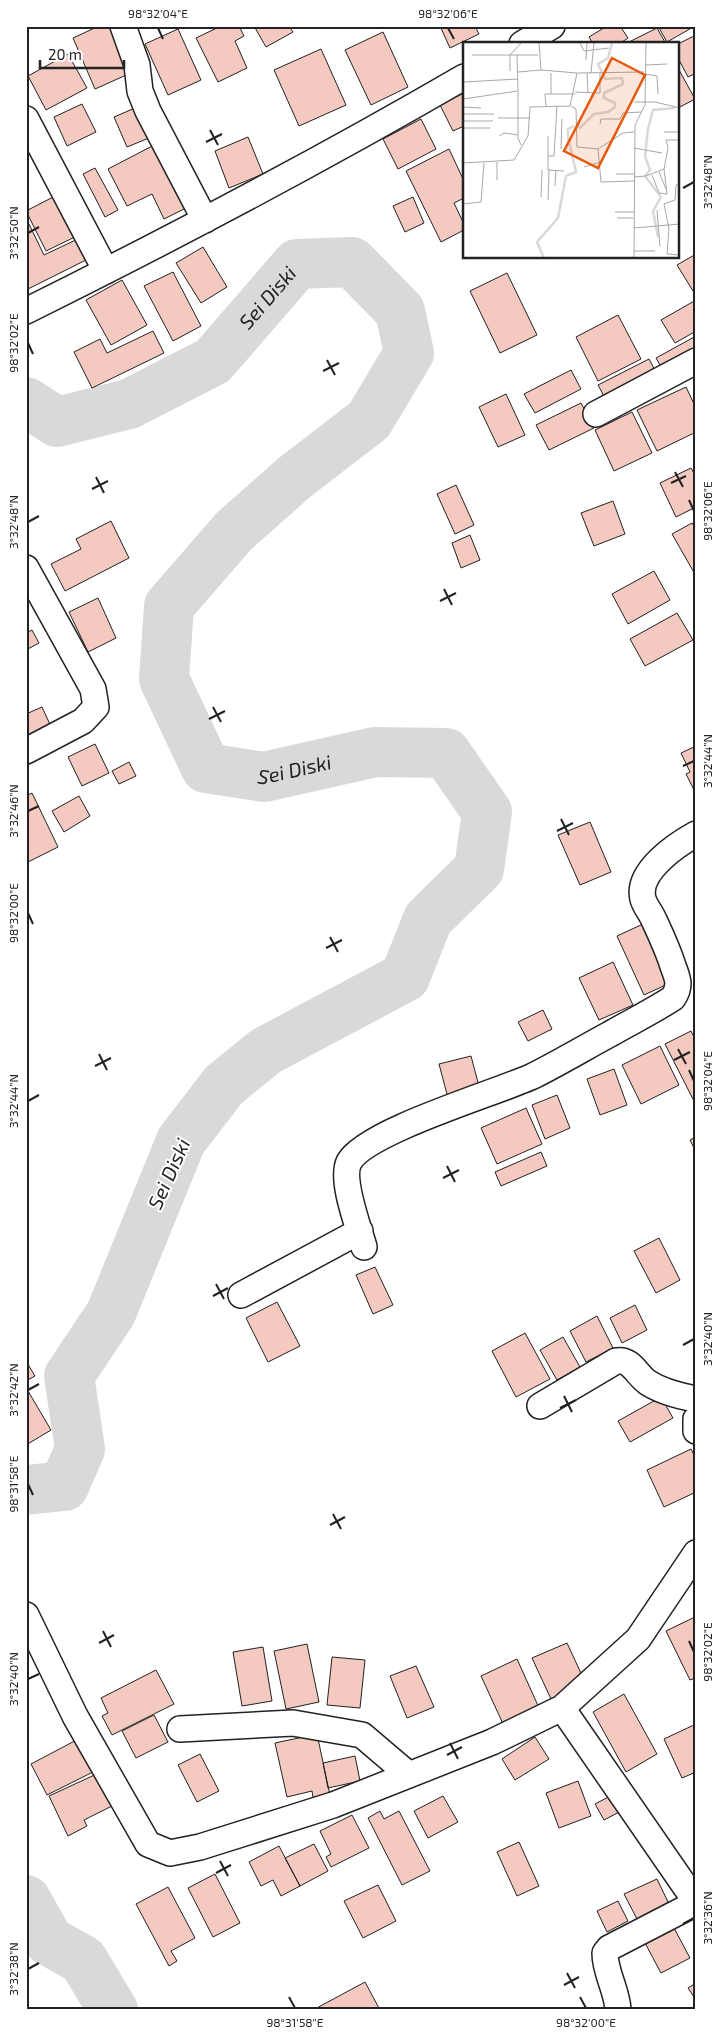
<svg xmlns="http://www.w3.org/2000/svg" width="722" height="2036" viewBox="0 0 722 2036" font-family="'Exo 2',sans-serif">
	<rect width="100%" height="100%" fill="#fff"/>
	<g fill="none" stroke-linecap="round" stroke-linejoin="round">
		<g stroke="#d9d9d9" stroke-width="50">
			<path id="s1" d="M26,402L57,422L129,404L213,361L297,264L352,262L400,311L409,353L369,420L295,477L234,531L169,606L164,679L206,768L264,777L375,752L446,753L487,812L479,869L428,919L405,977L266,1051L224,1085L181,1141L111,1313L69,1376L80,1449L64,1486L26,1490"/>
			<path d="M26,1900L49,1941L83,1960L113,2010"/>
		</g>
	</g>
	<path fill="#f3c9c0" stroke="#222" d="M99,26H113L133,72L95,89L73,38Z
		M221,26H239L244,36L235,41L247,68L218,82L196,38Z
		M254,26H289L293,32L266,47Z
		M440,26H475L479,34L450,48Z
		M607,26H620L628,38L619,44H593L589,37Z
		M658,26H695L667,42Z
		M657,28L666,44H625Z
		M178,29L201,80L168,95L145,44Z
		M383,32L408,87L371,105L345,50Z
		M696,35V73L688,77L678,58V44Z
		M321,49L346,105L299,126L274,70Z
		M68,54L87,88L46,110L28,76Z
		M678,68L695,99L678,108Z
		M464,93V126L453,131L440,105Z
		M82,104L96,132L67,146L54,117Z
		M135,108L149,138L127,147L114,117Z
		M421,119L436,149L398,169L383,139Z
		M248,137L263,174L229,188L215,151Z
		M158,143L190,206L164,219L152,194L127,206L108,169Z
		M449,149L464,181V198L454,203L464,224V230L441,242L406,171Z
		M95,168L118,210L105,217L83,174Z
		M59,194L79,235L46,251L26,211Z
		M413,197L424,223L405,232L393,206Z
		M26,218L44,255L82,237L92,257L26,290Z
		M203,247L227,287L201,303L176,263Z
		M696,254V289L693,291L677,265Z
		M173,272L201,326L173,341L144,286Z
		M507,273L537,335L500,353L470,291Z
		M122,280L147,325L111,345L86,300Z
		M696,300V331L675,343L661,320Z
		M618,315L641,359L598,381L576,337Z
		M153,331L164,353L92,388L74,352L100,339L107,353Z
		M696,336V357L665,374L656,358Z
		M649,359L658,376L607,402L598,385Z
		M571,370L581,389L535,413L524,394Z
		M686,387L696,408V432L657,451L637,410Z
		M506,394L525,435L498,447L479,407Z
		M581,403L594,428L549,450L536,425Z
		M632,412L652,453L614,471L595,430Z
		M691,468L696,477V507L676,517L660,483Z
		M456,485L474,525L455,534L437,494Z
		M613,501L625,534L594,546L581,513Z
		M111,521L129,558L65,591L51,564L81,549L76,539Z
		M692,523L696,529V576L672,534Z
		M470,535L480,560L461,568L452,543Z
		M654,571L670,600L628,624L612,594Z
		M98,598L116,638L88,652L69,612Z
		M677,613L693,640L645,666L630,639Z
		M32,630L39,643L26,650V633Z
		M42,707L54,733L26,747V714Z
		M95,744L109,773L82,786L68,757Z
		M696,746V794L686,774L690,772L681,753Z
		M129,762L136,776L119,784L112,771Z
		M32,793L58,847L26,863V796Z
		M79,796L90,816L64,832L52,811Z
		M590,822L611,872L580,885L558,835Z
		M643,924L670,983L644,995L617,936Z
		M613,962L633,1005L599,1020L579,978Z
		M543,1010L552,1029L528,1041L518,1022Z
		M691,1031L696,1041V1105L665,1044Z
		M660,1046L679,1085L641,1104L622,1065Z
		M471,1056L480,1090L448,1098L439,1064Z
		M614,1069L627,1105L600,1115L587,1079Z
		M557,1095L570,1128L545,1139L532,1105Z
		M526,1108L542,1144L497,1164L481,1128Z
		M696,1137V1152L690,1140Z
		M541,1152L547,1166L501,1186L495,1172Z
		M659,1238L680,1280L656,1293L634,1251Z
		M375,1267L393,1305L373,1314L356,1275Z
		M277,1302L300,1346L268,1362L246,1318Z
		M635,1305L647,1330L622,1343L610,1318Z
		M597,1316L613,1348L586,1362L570,1331Z
		M525,1333L550,1379L516,1397L492,1351Z
		M563,1337L580,1367L557,1380L540,1350Z
		M26,1361L35,1376L26,1381Z
		M28,1391L51,1430L26,1445V1392Z
		M661,1397L673,1418L630,1442L618,1421Z
		M691,1449L696,1459V1492L664,1507L647,1470Z
		M695,1617L696,1678L690,1680L666,1631Z
		M567,1643L586,1684L551,1699L532,1658Z
		M307,1644L319,1702L286,1709L274,1651Z
		M263,1647L272,1701L242,1706L233,1652Z
		M332,1657L365,1660L360,1708L327,1705Z
		M517,1659L540,1710L504,1726L481,1676Z
		M416,1666L434,1707L407,1718L390,1676Z
		M156,1670L174,1704L112,1735L102,1716L108,1713L101,1698Z
		M624,1694L657,1754L626,1772L593,1712Z
		M154,1715L168,1742L136,1758L122,1731Z
		M696,1724V1772L682,1778L664,1739Z
		M317,1734L331,1800L314,1803L312,1791L287,1797L275,1743Z
		M84,1736L101,1768L47,1795L31,1764Z
		M535,1737L549,1759L515,1780L502,1759Z
		M200,1754L219,1791L197,1802L178,1765Z
		M355,1756L360,1781L328,1788L323,1763Z
		M103,1771L118,1803L84,1820L87,1826L68,1836L49,1796Z
		M578,1781L591,1816L559,1828L546,1793Z
		M616,1793L625,1809L604,1820L595,1804Z
		M443,1796L458,1822L428,1838L414,1811Z
		M380,1811L384,1819L399,1811L430,1871L402,1885L368,1818Z
		M352,1815L369,1848L331,1867L326,1857L331,1854L320,1831Z
		M519,1842L539,1886L517,1896L497,1852Z
		M314,1844L328,1871L300,1886L285,1858Z
		M279,1846L300,1886L281,1896L273,1880L261,1886L249,1862Z
		M215,1874L240,1923L213,1937L188,1888Z
		M657,1879L669,1904L637,1919L624,1894Z
		M378,1885L396,1921L363,1938L344,1901Z
		M168,1887L195,1938L171,1951L177,1961L169,1966L136,1904Z
		M618,1901L628,1921L607,1932L597,1911Z
		M674,1928L690,1958L661,1973L645,1943Z
		M365,1982L380,2010H313Z
		M696,1983V2000L688,1988Z"/>
	<g fill="none" stroke-linecap="round" stroke-linejoin="round">
		<defs>
			<path id="minor" d="M123,26L137,65L140,91L148,111L205,220
				M522,44L552,26
				M26,119L106,271
				M26,311C175,237 321,160 464,77
				M596,414L696,361
				M26,568L93,689L96,707L83,721L26,751
				M364,1247C359,1228 340,1180 349,1162C366,1131 496,1093 533,1076C559,1063 584,1048 610,1034C631,1022 653,1011 673,998C681,986 678,979 673,966C668,950 661,935 654,920C651,913 645,906 643,899C636,872 676,845 696,834
				M241,1295L360,1231
				M540,1406L616,1361C631,1358 637,1375 647,1382C662,1392 679,1396 696,1399
				M696,1419V1431
				M26,1615L75,1716L148,1844L170,1853L200,1847L333,1805L492,1742L562,1708L638,1639L696,1553
				M562,1708L696,1902
				M180,1729L293,1723L362,1735L409,1775
				M618,2010C617,1990 605,1973 605,1953L609,1948L696,1903"/>
		</defs>
		<use href="#minor" stroke="#222" stroke-width="28"/>
		<use href="#minor" stroke="#fff" stroke-width="25"/>
	</g>
	<path fill="none" stroke="#222" stroke-width="2" d="M158,28L163,39M448,28L454,39M210,130L218,145M206,142L222,134M683,188L694,182M28,233L39,227M28,343L33,354M327,360L335,375M323,371L339,363M675,472L683,487M96,477L104,493M671,483L686,476M92,489L108,481M689,500L694,511M28,522L39,516M444,589L452,605M440,601L456,593M213,707L221,722M209,719L225,711M683,766L694,761M28,811L39,806M561,819L569,835M557,831L573,823M28,913L33,924M330,937L338,952M326,948L342,940M678,1049L686,1064M99,1054L107,1070M674,1060L690,1052M95,1066L111,1058M689,1070L694,1081M28,1101L39,1095M447,1166L455,1182M443,1178L459,1170M216,1284L224,1299M213,1296L228,1288M683,1345L694,1339M28,1390L39,1384M564,1396L572,1412M560,1408L576,1400M28,1484L33,1495M333,1514L341,1529M330,1525L345,1517M103,1631L111,1647M689,1641L694,1652M99,1643L114,1635M28,1679L39,1674M450,1743L458,1759M447,1755L462,1747M220,1861L228,1876M216,1873L231,1865M683,1924L694,1918M28,1969L39,1963M567,1973L575,1988M564,1985L579,1977M289,1997L295,2008M580,1997L586,2008"/>
	<g text-anchor="middle" stroke-width="4" stroke-linejoin="round" paint-order="stroke">
		<g font-size="20" font-style="italic" fill="#222" stroke="#fff">
			<text dy="7" stroke="none"><textPath href="#s1" startOffset="289">Sei Diski</textPath></text>
			<text dy="7" stroke="none"><textPath href="#s1" startOffset="1114">Sei Diski</textPath></text>
			<text transform="translate(169 1174) rotate(-66)" y="7">Sei Diski</text>
		</g>
	</g>
	<g transform="translate(463 42)">
		<rect width="216" height="216" fill="#fff"/>
		<path fill="none" stroke="#d9d9d9" stroke-width="2.5" d="M114,84L117,86L131,72L145,70L152,65V61L141,56V51L160,42L159,36L142,37L135,22L145,16L149,1M195,195L190,169L198,155L182,134L187,128L182,114L185,87L190,68L212,66M81,216L74,200L95,176L103,134L113,130L105,95V87L111,84"/>
		<path fill="none" stroke="#a7a7a7" stroke-width="1" d="M76,1L78,28M117,1L121,9L146,6M9,13H75M123,18L124,1M182,23L204,22M47,29V13L58,1M55,30L78,28L114,31M88,31V52M124,31L125,51M128,31L131,1M182,32L194,34L195,52M0,40L55,37M55,50V96L58,103M112,50L137,51V31M0,57L55,49L54,13M171,60H192L217,66M83,64L82,52H112M108,64L113,67L114,105L135,107L160,91L171,90M0,65L18,66M0,72H31M35,76H67M0,79H30M137,82L138,77H157L160,71L178,70M0,86H27M201,90H217M36,94L41,91L55,93M85,94V128L101,129M171,106L199,111M98,107L99,77M135,107L138,140L171,139M85,114H91L94,64M34,120V138M0,121L51,118L65,94L67,65L107,64L114,31L181,30M121,125L137,120M196,130L203,147M153,132H171M189,133L196,151L204,152L201,127M171,135L183,134L201,127L205,106L203,98H217M92,144L93,128M78,155L79,128M85,158L86,128M0,162L18,160L21,121M194,168L197,204M152,170H171M154,176H170M171,186L217,182M171,209H192M216,213L204,212L206,187L201,162L212,158L213,143H217M171,216L172,83L182,63L183,1"/>
		<path fill="#e8590c" fill-opacity="0.15" stroke="#e8590c" stroke-width="2.5" d="M149,16L182,33L135,126L101,109Z"/>
		<rect width="216" height="216" fill="none" stroke="#222" stroke-width="2.5"/>
	</g>
	<rect width="722" height="2036" fill="none" stroke="#ffffff" stroke-width="55"/>
	<path d="M40 60v8h84v-8" fill="none" stroke="#222222" stroke-width="2.5"/>
	<text x="48" y="60" font-size="15" fill="#222222" stroke="#ffffff" stroke-width="4" paint-order="stroke">20 m</text>
	<rect x="28" y="28" width="666" height="1980" fill="none" stroke="#222" stroke-width="2"/>
	<g font-size="12" text-anchor="middle" fill="#222">
		<text x="158" y="18">98°32'04"E</text>
		<text x="448" y="18">98°32'06"E</text>
		<text transform="translate(708 182) rotate(-90)" y="4">3°32'48"N</text>
		<text transform="translate(14 233) rotate(-90)" y="4">3°32'50"N</text>
		<text transform="translate(14 343) rotate(-90)" y="4">98°32'02"E</text>
		<text transform="translate(708 511) rotate(-90)" y="4">98°32'06"E</text>
		<text transform="translate(14 522) rotate(-90)" y="4">3°32'48"N</text>
		<text transform="translate(708 761) rotate(-90)" y="4">3°32'44"N</text>
		<text transform="translate(14 811) rotate(-90)" y="4">3°32'46"N</text>
		<text transform="translate(14 913) rotate(-90)" y="4">98°32'00"E</text>
		<text transform="translate(708 1081) rotate(-90)" y="4">98°32'04"E</text>
		<text transform="translate(14 1101) rotate(-90)" y="4">3°32'44"N</text>
		<text transform="translate(708 1339) rotate(-90)" y="4">3°32'40"N</text>
		<text transform="translate(14 1390) rotate(-90)" y="4">3°32'42"N</text>
		<text transform="translate(14 1484) rotate(-90)" y="4">98°31'58"E</text>
		<text transform="translate(708 1652) rotate(-90)" y="4">98°32'02"E</text>
		<text transform="translate(14 1679) rotate(-90)" y="4">3°32'40"N</text>
		<text transform="translate(708 1918) rotate(-90)" y="4">3°32'36"N</text>
		<text transform="translate(14 1969) rotate(-90)" y="4">3°32'38"N</text>
		<text x="295" y="2027">98°31'58"E</text>
		<text x="586" y="2027">98°32'00"E</text>
	</g>
</svg>
